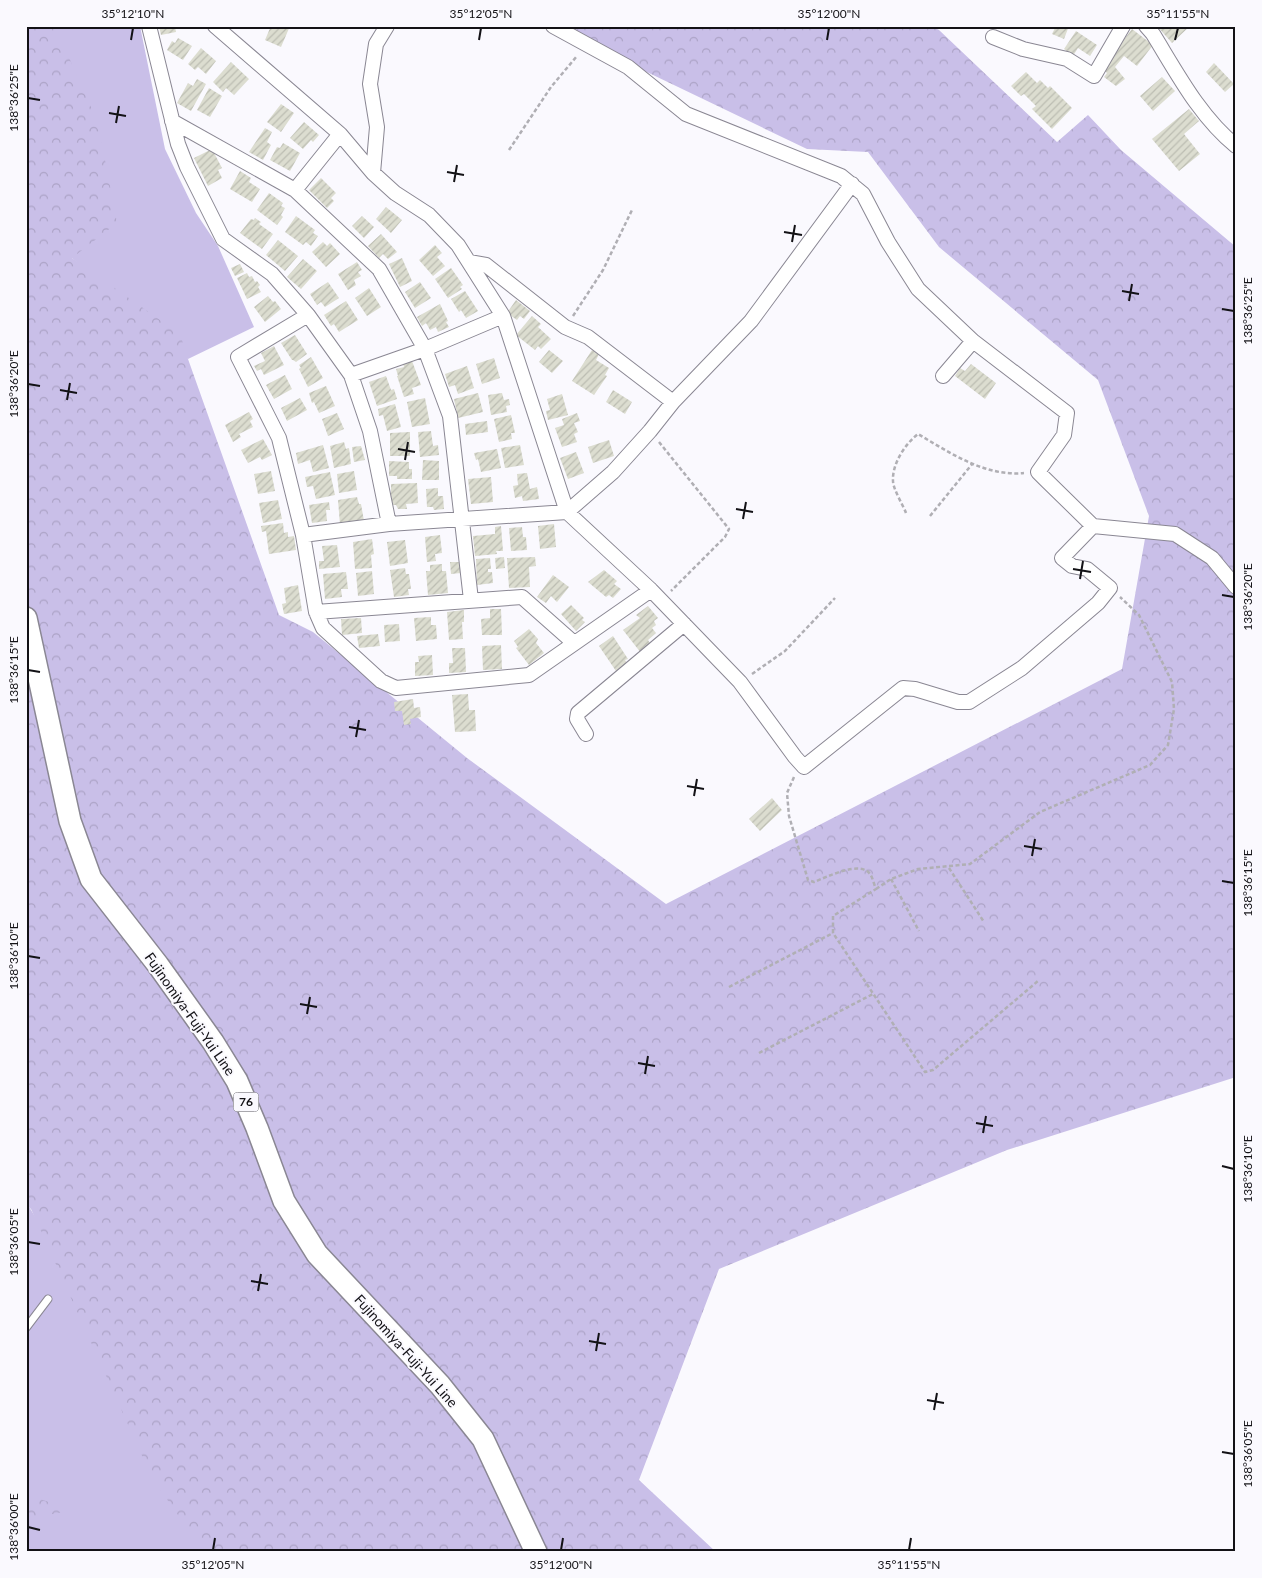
<svg xmlns="http://www.w3.org/2000/svg" width="1262" height="1578" viewBox="0 0 1262 1578" font-family="Lato,sans-serif">
	<defs>
		<pattern id="forest-crowns" width="20" height="18" patternUnits="userSpaceOnUse" patternTransform="scale(1.25)"><rect width="20" height="18" fill="#c9bfe8"/><path d="M2 6a3 3 0 1 1 6 0M12 15a3 3 0 1 1 6 0" fill="none" stroke="#aca3c6"/></pattern>
		<pattern id="building-hatch" width="6" height="6" patternUnits="userSpaceOnUse" patternTransform="scale(1.25)"><rect width="6" height="6" fill="#dcddd0"/><path d="M-1 1l2-2M0 6l6-6M5 7l2-2" fill="none" stroke="#bcbdb2"/></pattern>
	</defs>
	<rect width="100%" height="100%" fill="#faf9fe"/>
	<path fill="#c9bfe8" d="M55,26H140L165,149L196,213L218,246L254,327L188,359L72,258Z
		M26,1202L243,1552H26Z"/>
	<path fill="url(#forest-crowns)" d="M26,26H55L98,123L117,223L72,258L180,334L188,359L279,615L313,632L467,758L666,904L1122,669L1149,516L1098,380L939,247L868,152L807,149L551,26H931L939,30L1057,142L1088,115L1121,150L1236,247V1077L1007,1150L719,1269L639,1480L716,1552H204L152,1478L31,1209L26,1205Z
		M26,1495L76,1510L47,1515L26,1522Z"/>
	<path fill="url(#building-hatch)" d="M159,26H175L176,32L161,35Z
		M271,26H290L281,47L265,40Z
		M1056,26H1069L1064,39L1052,34Z
		M1157,26H1190L1172,43Z
		M1132,29L1153,45L1137,66L1124,56L1115,67L1125,79L1116,86L1104,77L1107,73L1102,68Z
		M1076,31L1097,45L1090,56L1078,48L1073,56L1064,49Z
		M178,38L192,46L183,60L167,50L172,41L175,43Z
		M201,48L216,61L206,74L198,67L195,70L188,64Z
		M231,62L249,79L234,95L226,88L223,92L213,82Z
		M1214,63L1234,84L1225,92L1206,72Z
		M1026,72L1037,83L1040,80L1048,88L1050,86L1072,108L1052,129L1032,109L1036,106L1024,94L1021,96L1011,86Z
		M1162,77L1175,91L1153,111L1140,96Z
		M197,79L206,84L191,111L177,103L188,83L193,86Z
		M209,88L222,96L210,117L197,110Z
		M281,104L294,113L281,132L267,122Z
		M1189,109L1199,121L1184,134L1200,154L1179,171L1152,139Z
		M304,122L319,135L313,142L311,140L303,149L290,138Z
		M265,128L272,132L267,142L271,145L263,160L249,152Z
		M283,143L300,153L290,171L270,160L277,147L280,148Z
		M212,149L222,168L218,170L222,178L208,186L194,158Z
		M240,171L251,178L249,182L260,189L252,202L230,189Z
		M321,178L336,193L331,198L334,201L327,208L309,190Z
		M269,193L283,203L281,206L285,208L281,215L283,217L277,225L257,210Z
		M386,207L402,220L391,233L376,219Z
		M296,216L315,230L313,233L318,236L311,246L306,242L303,245L285,232Z
		M362,216L374,227L364,238L352,226Z
		M255,218L261,222L259,224L273,234L262,249L240,233L251,219L254,220Z
		M381,234L397,252L388,259L383,254L379,258L368,246Z
		M278,240L298,256L285,271L266,255Z
		M323,242L327,246L330,243L340,254L326,267L312,252Z
		M435,245L442,253L437,257L445,266L433,276L419,260Z
		M402,258L412,281L400,287L389,264Z
		M303,259L317,271L301,289L287,277Z
		M357,262L362,270L358,272L361,276L354,280L356,285L348,290L338,274Z
		M240,264L244,272L235,276L231,268Z
		M451,268L463,285L460,287L462,289L448,298L435,279Z
		M247,273L249,277L252,276L255,282L257,281L260,285L258,287L261,292L247,299L237,278Z
		M328,282L339,298L325,307L321,302L317,305L310,294Z
		M420,282L431,298L415,308L405,292Z
		M369,288L381,307L367,316L355,298Z
		M465,291L478,311L466,318L461,310L459,312L451,299Z
		M268,296L273,302L275,301L281,309L265,322L254,307Z
		M516,300L530,311L524,319L520,316L517,320L507,313Z
		M346,301L358,320L339,332L334,324L331,326L324,315Z
		M440,304L448,321L446,322L449,327L438,332L436,327L430,330L426,323L422,326L417,317Z
		M532,316L541,324L538,327L551,339L541,349L538,346L535,350L516,335Z
		M295,335L307,354L296,362L293,360H292L281,343Z
		M274,346L284,365L264,375L261,369L257,371L254,366L265,361L261,353Z
		M549,350L563,361L552,373L539,362Z
		M592,350L599,354L596,360L609,368L605,375L607,376L594,395L572,381Z
		M311,357L323,378L308,387L299,369L301,368L299,365Z
		M494,358L500,378L482,384L476,364Z
		M412,361L421,385L412,388L414,394L404,397L397,376H398L396,369L404,367L403,364Z
		M971,364L996,383L985,399L955,376L960,368L965,371Z
		M467,366L474,388L458,394L455,385L449,387L445,374Z
		M285,375L292,389L274,399L266,385Z
		M386,376L391,390L394,389L397,399L377,406L369,382Z
		M326,386L335,406L319,413L314,402L312,403L309,393Z
		M613,390L632,402L625,414L606,402Z
		M478,393L483,412L458,418L454,399Z
		M502,393L504,400L509,399L510,405L506,406L507,412L491,415L488,395Z
		M562,394L568,415L548,420L546,411L550,410L547,399Z
		M300,398L307,410L287,421L281,408Z
		M425,398L430,424L412,427L407,402Z
		M395,404L401,427L387,431L383,415L379,416L378,409Z
		M249,412L253,419L250,421L253,427L239,434L241,437L233,442L225,425Z
		M337,413L344,429L328,436L322,419Z
		M577,413L580,421L574,423L578,432L574,434L577,442L562,447L555,428L564,425L562,419Z
		M511,415L515,433H511L512,439L499,442L494,419Z
		M487,421L488,432L466,435L465,424Z
		M431,431L433,446L438,445L439,455L420,457L418,432Z
		M410,432V456H390V433Z
		M263,439L272,455L262,460L260,457L248,463L241,450Z
		M609,440L614,456L593,463L588,447Z
		M344,442L346,449L349,448L351,464L334,468L330,446Z
		M323,445L329,468L313,472L310,460L298,464L296,453Z
		M520,445L524,465L505,468L501,448Z
		M361,446L365,460L354,462L352,447Z
		M497,449L501,468L481,472L478,459L476,460L474,453Z
		M576,452L584,473L568,479L560,458Z
		M423,460L439,461V480H422Z
		M389,461L409,462V469H412V479H397V476H389Z
		M271,471L275,491L258,494L254,474Z
		M354,471L357,490L339,493L337,474Z
		M330,472L335,495L316,499L313,486L307,487L305,477Z
		M527,473L530,489L537,487L539,499L523,501L522,496L515,498L513,486L518,485L517,474Z
		M491,477L493,502L471,504L468,479Z
		M417,483L418,503L406,504L407,509H398L396,505H391V484Z
		M438,488V496H443L444,509L434,510L433,507H427L426,489Z
		M357,497L359,504H361L364,521L340,525L338,500Z
		M278,500L282,519L263,523L259,503Z
		M329,502L330,510H326L327,521L312,523L309,505Z
		M283,523L284,533L288,532V537L294,536L296,550L269,554L266,531L262,532L261,526Z
		M554,524L556,547L540,549L538,526Z
		M501,526L503,551H496L497,554L475,556L473,536L495,534V527Z
		M522,527L523,537H526L527,550L511,551L509,528Z
		M440,535L442,553L435,554L436,561L427,562L425,537Z
		M372,539L374,554L371,555L372,568L355,569L353,542Z
		M405,540L408,563L390,566L387,542Z
		M337,545L340,567L319,569V561H324L322,546Z
		M504,557L505,568L496,569L495,558Z
		M535,557L536,566L529,567L530,587L509,588L507,558Z
		M490,558L491,569H488V572H492L493,583L477,585L476,559Z
		M450,562H460L461,573L451,574Z
		M442,564V571H446L448,593L428,595L426,571H430V565Z
		M405,568L406,574H409L411,589H408L409,595L394,597L390,570Z
		M604,570L617,581L614,584L621,589L613,598L609,595L606,597L588,582Z
		M372,571L374,594L358,596L356,573Z
		M346,572L348,589H341L342,597L325,599L323,574Z
		M553,575L569,587L557,602L551,596L546,603L537,597Z
		M298,585L302,611L284,614L282,604L286,603L284,588Z
		M571,605L584,618L582,620L585,622L576,631L561,614Z
		M648,606L658,618L654,621L656,625L652,628L656,633L648,640L651,645L641,653L623,630L640,618L636,615Z
		M490,609H501L502,635H482L481,619L490,618Z
		M464,610V622H462L463,639L449,640L447,612Z
		M431,617V625H436L437,639L416,641L414,618Z
		M361,618L362,633L342,635L341,619Z
		M399,624L400,641L385,642L384,625Z
		M529,629L538,639L536,643L544,653L529,665L516,648L518,647L514,641Z
		M378,634L380,646L359,648L357,636Z
		M613,636L628,659L625,660L630,667L618,674L599,646Z
		M501,645L502,669L483,670L482,646Z
		M452,648H465L466,672L449,673V663H453Z
		M432,655L433,675L415,676V662H419L418,656Z
		M468,694L469,710H475L476,731L455,732L452,695Z
		M413,699L414,708L420,707L421,717L410,719L411,724L404,725L402,711H395L394,702Z
		M772,798L782,810L760,831L749,819Z"/>
	<g fill="none" stroke-linecap="round" stroke-linejoin="round">
		<defs>
			<path id="service" d="M26,1328L48,1299"/>
			<path id="minor" d="M149,26L178,144L187,167L223,239L272,274L308,315L238,357L279,438L303,535L316,612L323,628L381,681L396,688L529,675L651,590
				M215,26L340,134L373,173L395,193L429,215L458,245L503,316L567,512L651,590L740,682L795,757L804,767L903,688L915,689L958,702H969L1022,668L1098,603L1110,588L1087,569L1072,566L1062,558L1093,526
				M553,26L628,67L686,114L841,176L863,194L888,242L918,289L973,341L1067,413L1064,435L1038,472L1045,479L1093,526L1175,534L1212,558L1236,587
				M1146,26L1153,34C1177,73 1200,117 1236,146
				M993,37L1023,49L1067,59L1094,76L1123,26
				M172,121L295,190L379,269L425,349L450,416L471,600
				M373,173L377,127L370,84L376,44L387,26
				M295,190L340,134
				M469,262L486,265L565,327L588,337L673,402
				M308,315L351,375L370,431L389,524
				M351,375L425,349L503,316
				M943,376L973,341
				M303,535L389,524L567,512L613,472L650,431L673,402L751,321L852,184
				M316,612L522,597L574,643
				M586,734L577,719L578,713L684,624"/>
			<path id="primary" d="M26,618L70,821L91,879L158,965L213,1042L237,1081L257,1128L284,1201L317,1254L440,1385L483,1439L536,1552"/>
		</defs>
		<use href="#service" stroke="#8a8793" stroke-width="9"/>
		<use href="#minor" stroke="#8a8793" stroke-width="16"/>
		<use href="#primary" stroke="#8a8793" stroke-width="24"/>
		<path stroke="#b0afb4" stroke-width="2.5" stroke-dasharray="4 2.5" stroke-linecap="butt" d="M509,150L551,87L577,56
			M573,316L603,270L632,210
			M659,442L729,529L725,537L671,591
			M906,513C903,505 893,489 893,481C892,464 905,444 918,434C950,453 986,477 1024,473
			M930,516L973,463
			M752,674L785,651L835,598
			M794,777L787,793L789,816L808,880L814,882C827,877 860,860 870,874C873,878 874,885 876,889L833,916V933L925,1072L933,1070L1038,981
			M949,868L984,922
			M891,879L919,931
			M876,889L891,879L918,869L970,864L1040,812L1150,765L1168,745L1174,709L1172,682L1139,615L1120,597
			M729,987L833,933
			M759,1053L873,994"/>
		<use href="#service" stroke="#fff" stroke-width="7"/>
		<use href="#minor" stroke="#fff" stroke-width="14"/>
		<use href="#primary" stroke="#fff" stroke-width="21"/>
	</g>
	<path fill="none" stroke="#131216" stroke-width="2" d="M131,40L133,28M479,40L481,28M827,40L829,28M1175,40L1178,28M28,98L40,100M109,113L126,116M116,123L119,106M447,172L464,175M454,182L457,165M784,232L802,235M792,242L795,225M1122,291L1139,294M1129,301L1132,284M1222,309L1234,311M28,384L40,386M60,390L77,393M67,400L70,383M398,449L415,452M405,460L408,442M736,509L753,512M743,519L746,502M1073,569L1091,572M1080,579L1083,561M1222,595L1234,597M28,670L40,672M349,727L366,730M356,737L359,720M687,786L704,789M694,796L697,779M1024,846L1042,849M1032,856L1035,839M1222,881L1234,883M28,956L40,958M300,1004L317,1007M307,1014L310,997M638,1063L655,1066M645,1074L648,1056M976,1123L993,1126M983,1133L986,1116M1222,1166L1234,1169M28,1242L40,1244M251,1281L268,1284M258,1291L261,1274M589,1341L606,1344M596,1351L599,1333M927,1400L944,1403M934,1410L937,1393M1222,1452L1234,1454M28,1527L40,1530M213,1550L215,1538M561,1550L563,1538M909,1550L911,1538"/>
	<g text-anchor="middle" stroke-width="4" stroke-linejoin="round" paint-order="stroke">
		<rect fill="#faf9fe" stroke="#58575c" stroke-width="1" x="233.5" y="1092.5" width="25" height="19" rx="4"/>
		<g font-size="12" font-weight="bold" fill="#131216">
			<text x="246" y="1106">76</text>
		</g>
		<g font-size="14" fill="#131216" stroke="#faf9fe">
			<text transform="translate(190 1014) rotate(55)" y="5">Fujinomiya-Fuji-Yui Line</text>
			<text transform="translate(406 1351) rotate(48)" y="5">Fujinomiya-Fuji-Yui Line</text>
		</g>
	</g>
	<rect width="1262" height="1578" fill="none" stroke="#faf9fe" stroke-width="55"/>
	<rect x="28" y="28" width="1206" height="1522" fill="none" stroke="#131216" stroke-width="2"/>
	<g font-size="12" text-anchor="middle" fill="#131216">
		<text x="133" y="18">35°12'10"N</text>
		<text x="481" y="18">35°12'05"N</text>
		<text x="829" y="18">35°12'00"N</text>
		<text x="1178" y="18">35°11'55"N</text>
		<text transform="translate(14 98) rotate(-90)" y="4">138°36'25"E</text>
		<text transform="translate(1248 311) rotate(-90)" y="4">138°36'25"E</text>
		<text transform="translate(14 384) rotate(-90)" y="4">138°36'20"E</text>
		<text transform="translate(1248 597) rotate(-90)" y="4">138°36'20"E</text>
		<text transform="translate(14 670) rotate(-90)" y="4">138°36'15"E</text>
		<text transform="translate(1248 883) rotate(-90)" y="4">138°36'15"E</text>
		<text transform="translate(14 956) rotate(-90)" y="4">138°36'10"E</text>
		<text transform="translate(1248 1169) rotate(-90)" y="4">138°36'10"E</text>
		<text transform="translate(14 1242) rotate(-90)" y="4">138°36'05"E</text>
		<text transform="translate(1248 1454) rotate(-90)" y="4">138°36'05"E</text>
		<text transform="translate(14 1527) rotate(-90)" y="4">138°36'00"E</text>
		<text x="213" y="1569">35°12'05"N</text>
		<text x="561" y="1569">35°12'00"N</text>
		<text x="909" y="1569">35°11'55"N</text>
	</g>
</svg>
